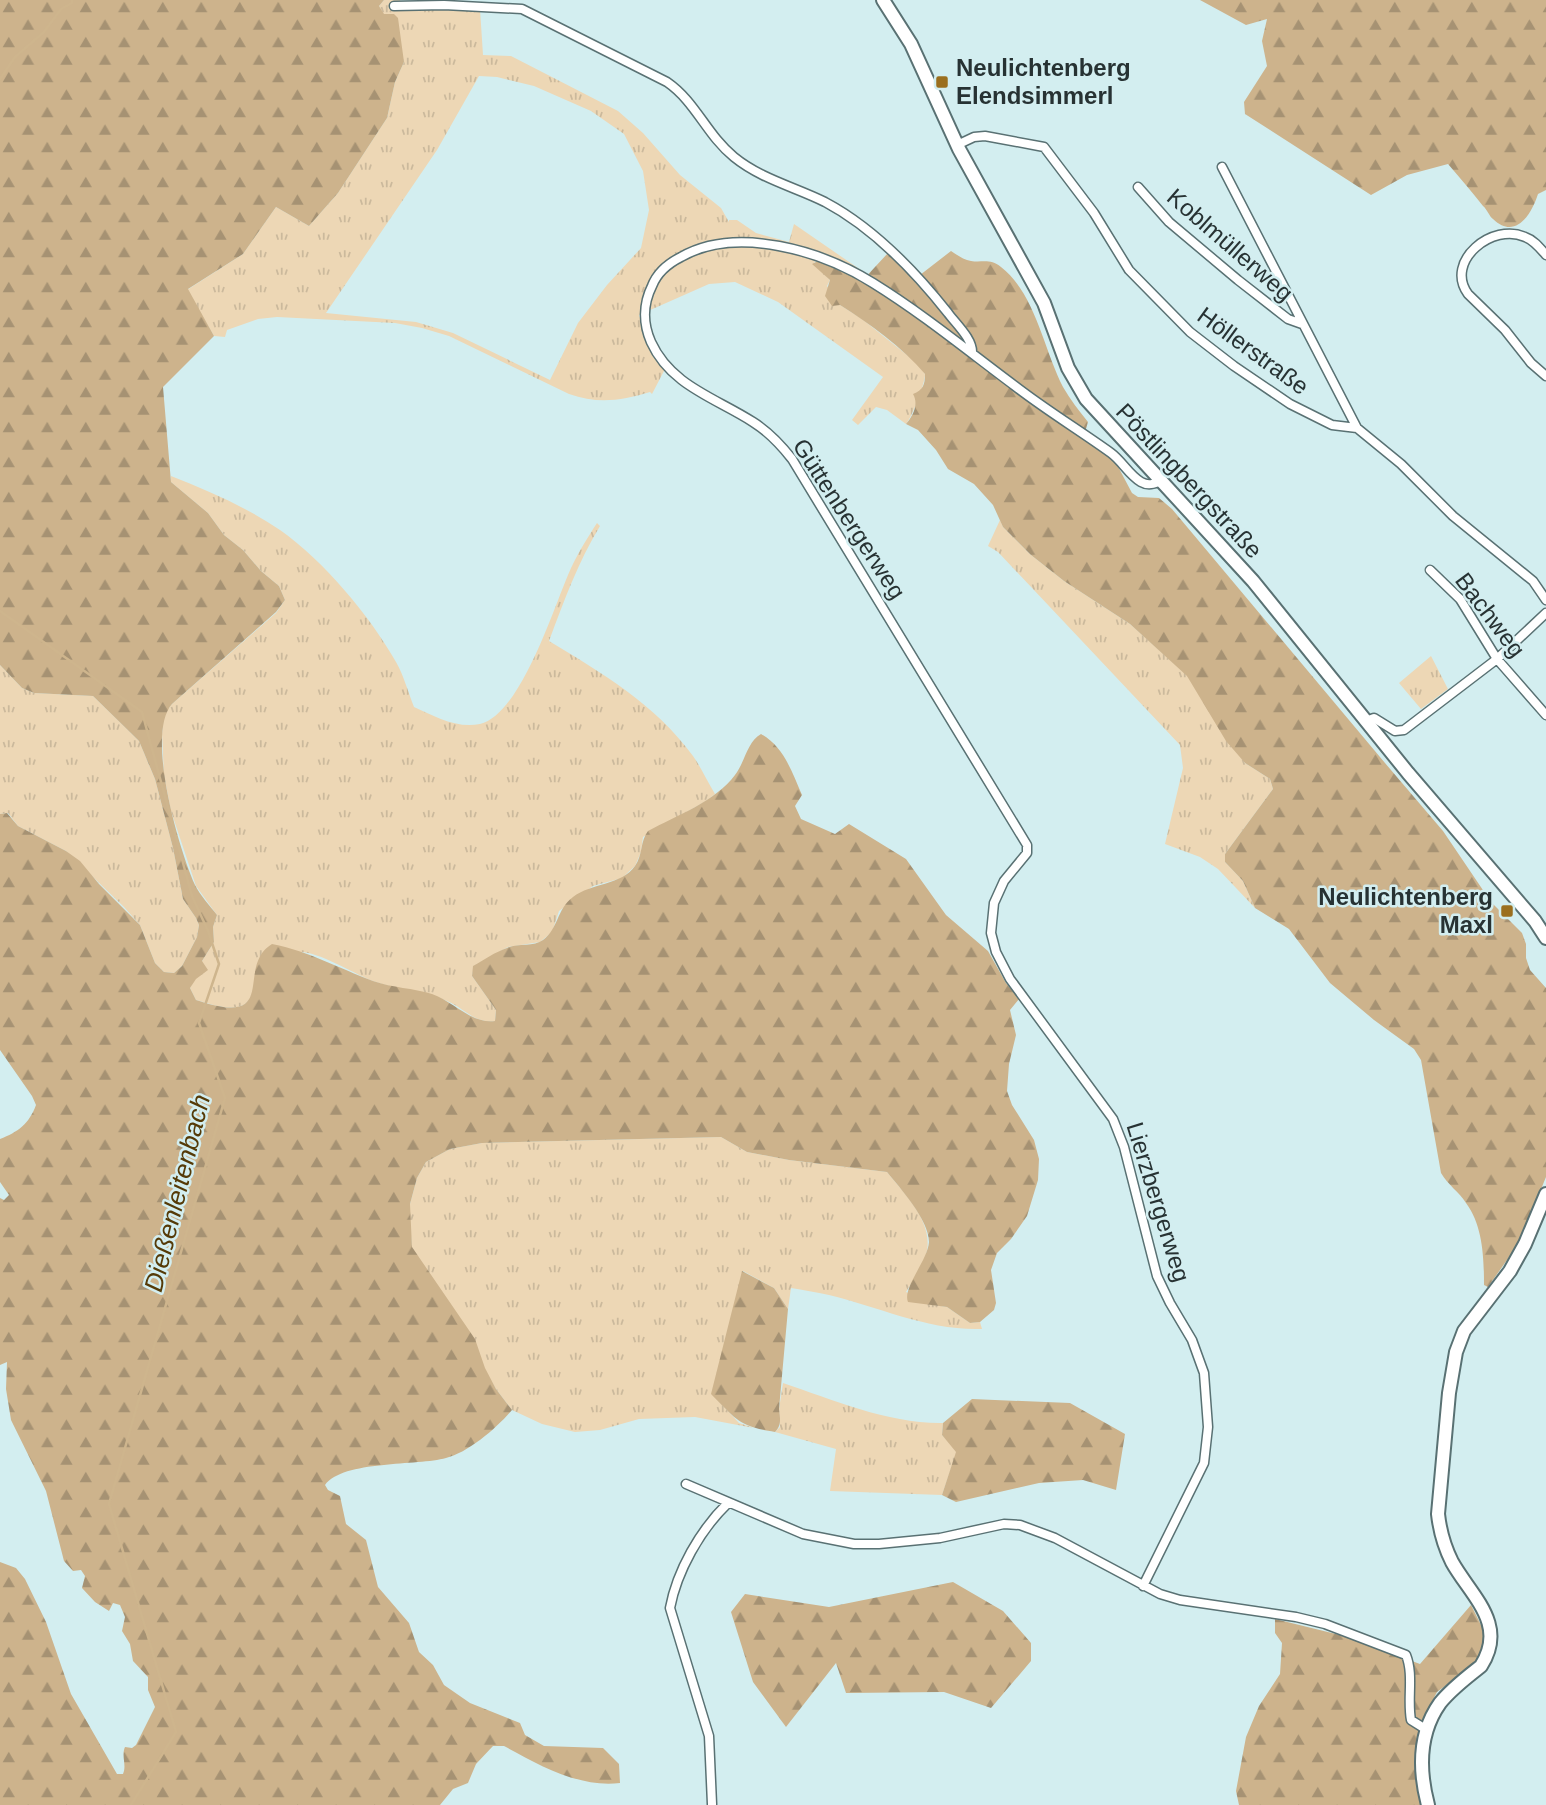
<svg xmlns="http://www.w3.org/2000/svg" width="1546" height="1805" viewBox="0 0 1546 1805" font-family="Helvetica,sans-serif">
	<defs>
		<pattern id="grass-tufts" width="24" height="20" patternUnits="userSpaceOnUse" patternTransform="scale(1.75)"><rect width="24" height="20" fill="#edd7b5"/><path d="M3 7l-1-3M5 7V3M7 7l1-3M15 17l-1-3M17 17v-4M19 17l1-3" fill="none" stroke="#cbb99c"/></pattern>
		<pattern id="forest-firs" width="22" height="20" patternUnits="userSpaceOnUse" patternTransform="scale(1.75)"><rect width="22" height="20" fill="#cdb38c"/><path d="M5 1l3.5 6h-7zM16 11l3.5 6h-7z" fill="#a69273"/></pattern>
	</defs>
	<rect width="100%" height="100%" fill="#d3eef0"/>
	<path fill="url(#grass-tufts)" fill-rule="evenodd" d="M384,0H400L403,10L480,9L483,55L511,56L618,111L643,133L680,175L721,208L729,222V220H737L756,233L789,242L794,224L868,275L866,276L752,239H743L750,245L779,249L818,261L814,262L830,280L827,286L840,305L862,319L917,363L925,374C925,384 912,417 906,424L887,410L876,407L858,425L852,420L883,377L778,302L735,282L709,284L639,315L649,344L665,369L652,394L650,392C621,401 597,404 569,394L449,336L422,328L395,323L277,317L258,319L227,330L225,337L214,336L187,290L243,254L276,207L309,226L338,193L387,118L395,82L404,62L379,6ZM479,76L497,77L534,86L591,111L624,134L643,171L649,210L641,248L607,285L578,323L550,380L453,333L416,322L326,313L437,150Z
		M171,476C209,491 246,507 280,530C324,561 370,616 396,662C404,676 408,692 414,707C434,716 457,729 480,724C520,715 553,610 568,575C576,556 586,540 597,523L600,526C578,562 564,601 549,641C602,673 655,704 693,756C701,767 707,781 715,794L706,801L643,837L641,852L635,866L622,878L593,886L559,911L552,932L540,942L508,947L474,966L472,976L496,1010L495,1021C475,1024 464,1008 447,1001C423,990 395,990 370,980C354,973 316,951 300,952C290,953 267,966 256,971C255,978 255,987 252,994C245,1017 213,1005 196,1000L190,988L202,961L214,942L213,927L217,915L196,886L171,811L164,775L162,734L164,714L172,704L276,613L285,600L279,586L261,571L243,550L224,535L208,513L171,482Z
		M1000,520L1003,527L1031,555L1064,581L1130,624L1188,676L1245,763L1270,779L1273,789L1225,854V862L1243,881L1255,908L1218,869L1200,857L1165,844L1183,768L1180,745L998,552L988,546Z
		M1431,656L1448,689L1421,709L1399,683Z
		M0,665L22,688L34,693L93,696L139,741L155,779L173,848L183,899L196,918L199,925L197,937L182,966L174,973L164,972L155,963L140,925L124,907L66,851L18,826L8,813L0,814Z
		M721,1137L747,1152L789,1160L887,1172C906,1196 937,1225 925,1258C921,1270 912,1282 906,1292L935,1305L947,1307L970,1323L980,1322L982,1329C929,1331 879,1307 829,1295C816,1292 803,1290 791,1288L788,1309L774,1288L743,1271L712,1394L739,1423L754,1428L695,1417L639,1419L600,1430L575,1432L542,1424L512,1410L496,1389L412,1248L410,1224V1204L417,1178L426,1162L450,1149L482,1143Z
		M783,1383C834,1400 889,1424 943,1423L942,1435L957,1451L942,1495L830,1491L836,1449L775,1432L780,1427L779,1409Z"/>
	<path fill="url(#forest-firs)" d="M0,0H384L379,6L384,14H394L398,18L404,62L395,82L387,118L338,193L309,226L276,207L243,254L188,289L214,336L163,387L171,482L208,513L224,535L243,550L261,571L279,586L285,600L276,612L172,704C145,734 179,850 195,885C200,895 210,906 217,915L213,927L214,942L202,961L208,970L196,979L190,988L196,1000C282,1029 234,967 272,944C311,952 338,968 373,981C393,988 413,988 432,994C453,1001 471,1024 495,1021L496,1010L472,976L473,966C484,960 495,952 507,948C517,943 534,947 543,940C559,928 556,910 573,897C591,883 622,885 635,866C643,855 640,841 648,831C676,816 716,801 735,775C745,762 747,742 761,734C784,747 792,772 802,795L795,806L801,819L835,834L849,824L906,859L946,915L988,951L1006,983L1019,999L1010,1010L1016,1035L1009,1064L1007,1091L1012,1105L1034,1140L1039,1159L1038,1180L1027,1216L1011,1239L997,1253L991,1270L996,1303L994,1310L980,1322L970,1323L947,1307L908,1302C902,1288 928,1260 929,1242C929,1220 900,1188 887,1172L789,1160L747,1152L721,1137L482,1143L450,1149L426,1162L417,1178L410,1204L412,1247L475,1339L485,1368L496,1389L512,1410C498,1427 468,1453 446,1458C418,1466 343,1460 325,1485L328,1490L340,1496L346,1524L366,1540L378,1587L409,1623L419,1652L433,1665L444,1685L470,1703L520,1723L525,1735L544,1746L603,1748L619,1764L620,1783C579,1788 539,1765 504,1746H493L476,1764L468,1783L453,1789L440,1805H0V1562L16,1568L25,1579L46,1622L71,1694L117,1774H123C127,1765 121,1756 125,1747L132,1748L136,1745L155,1707L148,1690V1677L133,1661L130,1644L122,1631L125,1617L120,1605L113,1603L109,1611L95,1602L82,1588L85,1576L81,1570L73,1571L64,1561L46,1491L11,1420L6,1389L7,1362L0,1365V1198L4,1200L9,1195L0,1182V1139C18,1132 29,1124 36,1105L32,1096L0,1050V814L7,813L18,826L66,851L80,861L99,884L140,925L155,963L164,972L174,973L182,966L197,937L199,925L196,918L183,899L173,848L155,779L139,741L93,696L34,693L22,688L0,665Z
		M1200,0H1546V190L1538,194C1532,213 1516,241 1493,219C1489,216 1487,209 1483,206C1472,192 1460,178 1448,164L1407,175L1371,195L1245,114L1244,102L1267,66L1262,41L1267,19L1246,25Z
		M951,251C957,255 964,260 971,261C982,263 990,258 1001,267C1035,293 1044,350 1063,387C1070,399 1079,411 1088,422L1085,432L1114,459L1132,493L1138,497L1159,498L1172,509L1385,763L1443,831L1491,902L1522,933L1526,944V958L1530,970L1546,988V1177L1519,1243L1488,1287L1484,1285C1484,1258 1483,1226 1466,1203C1459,1192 1448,1185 1441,1173L1421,1060L1414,1049L1374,1020L1330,983L1289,929L1255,908L1243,881L1225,862V854L1273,789L1270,779L1245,763L1226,741L1187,676L1130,624L1064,581L1031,555L1003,527L993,505L974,484L948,469L936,450L918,430L906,424C913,416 919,404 913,394C923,390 925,385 925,374C902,347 870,324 840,305L832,306L825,296L830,280L812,264L818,261L823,263L862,281L888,253L920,275Z
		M742,1271L774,1288L788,1309L779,1409C780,1418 782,1425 775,1432C738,1426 737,1420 711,1394Z
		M972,1399L1070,1403L1125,1434L1116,1490L1083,1480L1039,1483L956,1502L942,1495L956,1452L942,1435L943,1423Z
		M953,1582L1003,1611L1031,1643V1661L991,1708L944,1692L846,1693L836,1663L786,1727L753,1682L731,1612L745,1594L829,1607Z
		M1471,1605L1486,1635L1477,1662L1437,1692L1421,1723L1418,1790L1423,1805H1239L1236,1791L1246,1737L1259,1706L1280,1674L1282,1643L1275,1633V1619L1344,1636L1420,1664Z"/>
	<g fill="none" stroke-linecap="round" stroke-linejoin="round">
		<path stroke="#ceb58d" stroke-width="2.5" d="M0,79L15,57L44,32L61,9L72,3V0
			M0,611L142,712L192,896L208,931L219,964L199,1023L225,1098L109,1504L176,1732L131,1805"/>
		<defs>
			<path id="minor" d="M394,6L444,5L522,9L667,82C696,102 706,134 734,157C761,179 795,187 825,202C874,228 914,270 948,313C956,324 973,339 972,353
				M957,145L974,137L985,136L1044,147L1094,213L1129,270L1190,332L1234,366L1290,404L1332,425L1357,428L1401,464L1453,516L1533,581L1546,600
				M1222,167L1357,428
				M1138,187L1169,222L1238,280L1288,319L1302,324
				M1546,255C1540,248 1534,240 1525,237C1493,222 1444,261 1468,294L1505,330L1531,363L1546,376
				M1430,570L1460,599L1497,659L1546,715
				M1366,721L1374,718L1395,731L1404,730L1497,659L1546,613
				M686,1484L803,1534L854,1544H879L940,1538L1004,1524L1020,1525L1055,1538L1160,1594L1180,1600L1296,1617L1325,1624L1406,1655C1414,1675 1407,1699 1411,1720L1427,1730
				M1143,1586L1204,1463L1208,1427L1204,1373L1192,1340L1170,1303L1157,1276L1124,1147L1113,1119L1010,979L996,952L991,933L994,903L1004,881L1027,853V845L792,459C781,445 769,432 753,422C716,398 671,386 651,342C643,324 643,304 652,286C657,273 669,263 681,257C737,225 822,251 873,283C923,314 968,351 1015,386C1046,410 1079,430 1111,453C1122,461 1129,475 1141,482C1148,486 1154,484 1161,481
				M712,1804L709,1736L670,1608C677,1571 700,1530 728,1503"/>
			<path id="secondary" d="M883,0L911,44L959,149L1044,303L1068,368L1086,399L1253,581L1408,773L1535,921L1546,938
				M1428,1805C1419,1771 1418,1734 1440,1703C1451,1689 1467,1677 1481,1666C1508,1624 1471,1596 1452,1562C1444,1546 1440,1532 1438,1514L1449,1393L1456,1352L1464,1331L1510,1271L1525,1244L1546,1194"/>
		</defs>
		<use href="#minor" stroke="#597173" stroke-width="11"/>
		<use href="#secondary" stroke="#597173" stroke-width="16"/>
		<use href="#minor" stroke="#fff" stroke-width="8"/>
		<use href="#secondary" stroke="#fff" stroke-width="12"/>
	</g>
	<g fill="#9b6f1e" stroke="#d3eef0" stroke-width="2.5">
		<rect x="935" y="75" width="14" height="14" rx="3.5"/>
		<rect x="1500" y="904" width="14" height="14" rx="3.5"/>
	</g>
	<g text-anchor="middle" stroke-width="5" stroke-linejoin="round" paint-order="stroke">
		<g font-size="24" font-weight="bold" fill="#273233" stroke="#d3eef0" text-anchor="start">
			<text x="956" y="76">Neulichtenberg<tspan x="956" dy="28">Elendsimmerl</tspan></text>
			<text x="1493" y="905" text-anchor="end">Neulichtenberg<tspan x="1493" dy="28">Maxl</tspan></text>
		</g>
		<g font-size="24" fill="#273233" stroke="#d3eef0">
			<text transform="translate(1230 245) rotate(41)" y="8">Koblmüllerweg</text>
			<text transform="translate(1253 351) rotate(36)" y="8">Höllerstraße</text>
			<text transform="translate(1189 481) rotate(47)" y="8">Pöstlingbergstraße</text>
			<text transform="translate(849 519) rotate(57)" y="8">Güttenbergerweg</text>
			<text transform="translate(1490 615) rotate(53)" y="8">Bachweg</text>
			<text transform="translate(1158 1202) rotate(73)" y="8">Lierzbergerweg</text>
		</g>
		<g font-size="26" font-style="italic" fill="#553a07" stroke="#d3eef0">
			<text transform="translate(177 1193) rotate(-76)" y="9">Dießenleitenbach</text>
		</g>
	</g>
</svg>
